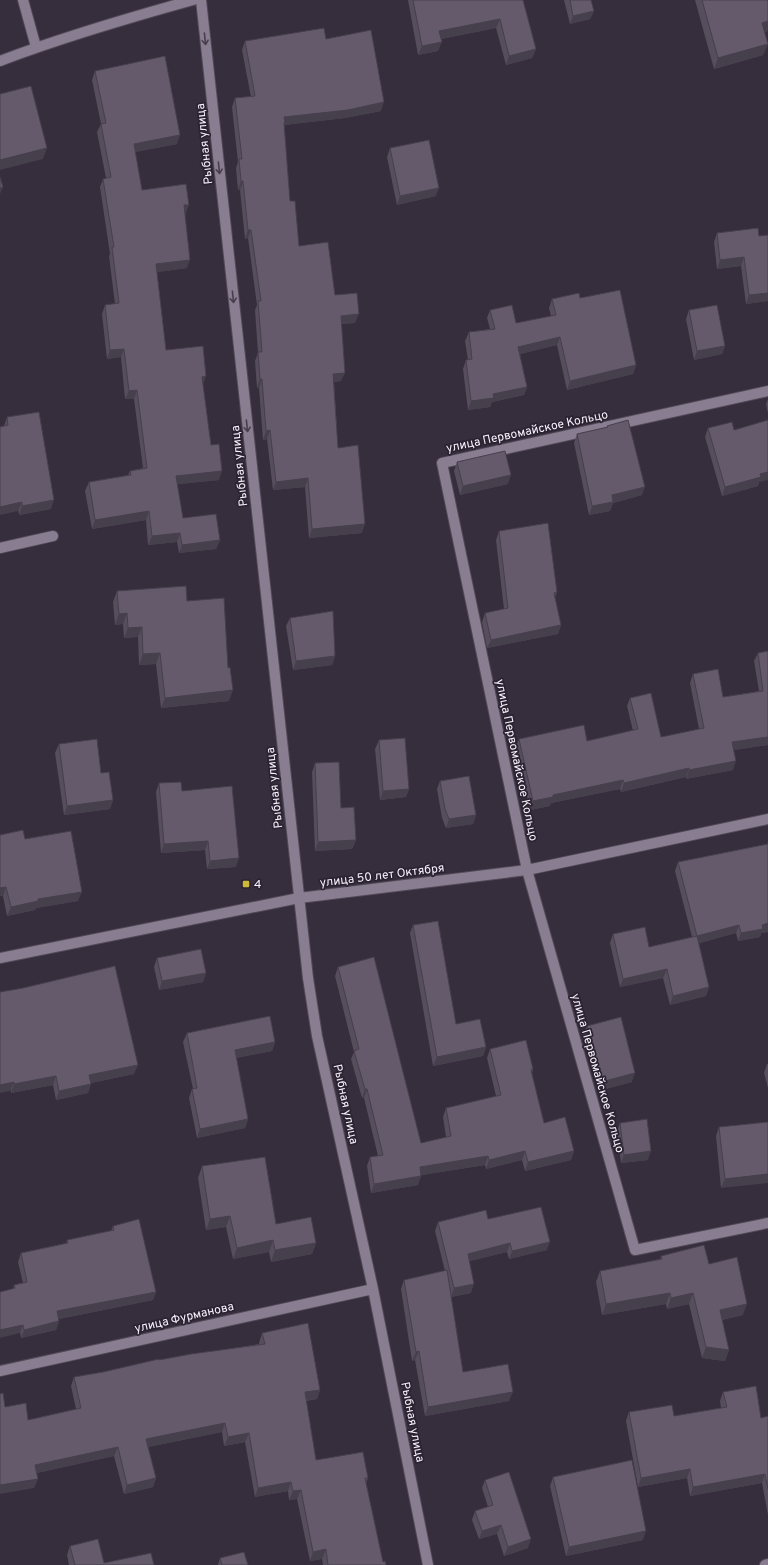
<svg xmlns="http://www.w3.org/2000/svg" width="768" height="1565" viewBox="0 0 768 1565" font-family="Overpass,sans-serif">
	<rect width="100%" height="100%" fill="#362d3d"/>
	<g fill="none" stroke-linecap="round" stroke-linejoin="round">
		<defs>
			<path id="minor" d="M23,0L36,47
				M201,0L308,978L317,1036L373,1289L428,1565
				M0,61C63,37 128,18 193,0
				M768,391L442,463L527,870L635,1250L768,1223
				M0,548L53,536
				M0,958L299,898L527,870L768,819
				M0,1371L373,1289
				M765,1565L768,1564"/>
		</defs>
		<use href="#minor" stroke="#524a57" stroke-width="12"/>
		<use href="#minor" stroke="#897e91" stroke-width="10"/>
	</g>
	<path fill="#564d5d" d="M408,0H523L536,49L532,58L506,65L496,28L441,39L438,51L418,55Z
		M564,0H591L594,11L590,19L570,24Z
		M695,0H768V31L764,32L768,44L763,55L714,69Z
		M326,39L381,111L345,118L284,125L290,201L299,246L355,323L341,324V381L334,382L338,448L362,533L309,538L305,487L273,490L267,439L263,440L259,388H257L255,361L258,353L255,310L257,305L248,238L245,239L240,190H238L236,168L238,162L232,107L235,98L251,97L242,50L245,41Z
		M95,71L177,144L135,152L142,190L186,213L185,214L187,268L157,272L166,350L203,384L211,445L219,480L177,484L183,518L220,540L216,549L179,553L177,542L148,545L146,520L92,529L85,491L89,482L128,475L130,471L143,468L134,399H125L121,357L107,359L102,314L105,305L115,304L109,256L110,254L100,187L103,179L106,178L97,132L101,124L92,80Z
		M390,148L436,196L397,205L387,157Z
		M717,233L759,236L768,301L746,304L741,266L717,269L714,242Z
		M580,298L636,365L633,374L567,390L557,345L520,354L527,387L524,395L492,402L490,407L468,410L463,369L466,360H468L465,341L469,332L490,329L487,318L490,310L516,323L551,316L549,308L552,299Z
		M689,310L725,346L722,354L694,360L686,319Z
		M768,399V413L766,404Z
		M7,417L51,509L19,515L4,426Z
		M607,426L642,495L613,503L610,511L589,515L574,443L577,434L607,428Z
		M708,428L734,430L759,482L758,486L722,496L705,437Z
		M457,462L508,484L460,495L454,471Z
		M499,531L557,592L555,597L561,625L558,634L487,648L482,622L485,613L504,609L496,540Z
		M117,591L187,601L229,701L161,708L156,664L139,665L138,637L124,638L123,624L115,625L113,602Z
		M290,618L335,656L332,665L293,670L286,626Z
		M768,651V745L734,750L733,770L686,779V777L621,792L620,789L551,803L550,806L530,810L516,747L519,739L587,741L633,731L627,706L630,698L661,737L699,729L690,683L693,674L723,697L759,691L754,661L758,653Z
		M379,740L409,789L406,797L380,800L375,749Z
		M59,744L113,800L110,809L64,815L55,753Z
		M315,763L341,808L356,840L352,849L315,851L312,772Z
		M440,781L476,815L473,824L446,828L442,818L437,789Z
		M159,783L236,867L207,869L205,850L161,853L156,792Z
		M0,835L25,839L78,901L36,908L35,910L7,916L3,896H0Z
		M768,842V932L761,933L760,937L738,941L736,933L699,943L709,987L706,996L670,1005L663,978L620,987L610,943L613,934L649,947L692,937L675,871L678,862L767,844Z
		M413,925L456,1024L486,1047L483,1056L433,1066L410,933Z
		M157,958L206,973L203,982L159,990L154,967Z
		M338,967L421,1143L446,1137L443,1117L446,1108L496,1096L487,1058L490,1049L533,1069L532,1074L544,1123L574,1151L571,1160L525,1171L522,1160L486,1169L485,1165L421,1175L418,1185L371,1193L367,1166L370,1157L378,1156L364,1098H362L351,1059L354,1052L335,976Z
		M0,992L134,1074L91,1083L88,1093L56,1100L53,1085L11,1093Z
		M587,1026L632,1082L598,1091L583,1035Z
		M187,1033L275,1042L272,1051L236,1058L248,1119L245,1128L197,1138L189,1098L192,1089H193L183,1042Z
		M767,1064H768V1088L764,1073Z
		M768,1122L721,1188L716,1136L719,1127Z
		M620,1123L648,1160L621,1163L617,1131Z
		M202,1166L276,1224L316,1243L312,1254L271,1262L269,1252L233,1259L226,1227L206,1230L198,1178Z
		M488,1219L547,1250L509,1259L507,1252L470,1261L471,1293L451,1297L463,1372L509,1401L425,1416L415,1360L412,1361L401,1289L404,1280L445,1271L435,1231L438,1222Z
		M113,1226L156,1292L153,1300L59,1319V1321L56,1330L21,1338L13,1289L14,1285L23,1283L18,1262L21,1253L66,1243L67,1240L111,1231Z
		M661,1256L709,1264L743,1315L722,1320L729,1350L725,1361L702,1358L689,1304L667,1309L666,1304L602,1315L596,1282L600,1271L660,1259Z
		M262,1333L320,1390L317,1399L306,1401L316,1460L368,1478L366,1483L383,1562L386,1565H323L322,1559L310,1561L297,1499L289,1500L288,1491L255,1497L245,1442L224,1446L222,1432L148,1447L156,1478L153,1487L124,1494L114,1456L37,1473L34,1488L5,1407L28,1420L76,1409L71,1386L74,1377L103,1372L159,1360L259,1344V1343Z
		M723,1392L761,1418L768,1416V1515L762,1483L690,1496L687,1478L638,1487L626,1421L629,1412L674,1416L721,1408L720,1401Z
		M553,1477L643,1540L566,1556L550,1486Z
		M485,1480L528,1548L504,1556L497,1534L479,1539L472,1520L475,1511L488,1507L482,1488Z
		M70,1546L104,1563L154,1565H69L67,1555Z
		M220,1558L248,1565H218Z"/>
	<path fill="#463f4c" d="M594,11L590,19L570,24L573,16Z
		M500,19L496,28L436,40L439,31Z
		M768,21V31L758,34L762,23Z
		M442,42L438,51L418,55L422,46Z
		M768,44L763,55L714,69L718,58Z
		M536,49L532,58L506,65L509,56Z
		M384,102L381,111L345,118L284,125L282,132L284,117Z
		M180,135L177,144L131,153L134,144Z
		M47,148L43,159L0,170V160Z
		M241,181H243L240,190H238Z
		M3,187L0,194V188Z
		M439,188L436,196L397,205L400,196Z
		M184,205H189L186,213L181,214Z
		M248,230H251L248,238L245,239Z
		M744,257L741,266L717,269L720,260Z
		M190,260L187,268L152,273L156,264Z
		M768,293V301L746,304L749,295Z
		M359,314L355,323L337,324L341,316Z
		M560,337L557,345L515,355L518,347Z
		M725,346L722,354L694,360L697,351Z
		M124,349L121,357L107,359L110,350Z
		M636,365L633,374L567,390L570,381Z
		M345,373L341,381L330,382L333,374Z
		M206,376L203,385L202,377Z
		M260,379H262L259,388H257Z
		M527,387L524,395L492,402L490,407L468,410L471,401L493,394Z
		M137,390L134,399H125L129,391Z
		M270,430L267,439L263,440L266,431Z
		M222,471L219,480L172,485L176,476Z
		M768,472V480L759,482L758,486L722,496L725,487L760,474Z
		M511,475L508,484L460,495L463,486Z
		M308,478L305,487L273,490L276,482Z
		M645,487L642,495L613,503L610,511L589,515L592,506L612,495Z
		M54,500L51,509L19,515L22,506Z
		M22,502L18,511L0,515V507Z
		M149,511L146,520L92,529L95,520Z
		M365,524L362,533L309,538L312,529Z
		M180,533L177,542L148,545L152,536Z
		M220,540L216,549L179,553L182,545Z
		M127,613L123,624L115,625L119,614Z
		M561,625L558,634L487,648L491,640Z
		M142,627L138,637L124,638L128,628Z
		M160,653L156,664L139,665L143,654Z
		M335,656L332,665L293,670L296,661Z
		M233,690L229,701L161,708L165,698Z
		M768,737V745L729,751L732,742Z
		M736,761L733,770L686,779L689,770Z
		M689,768L686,777L621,792L624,783Z
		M623,780L620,789L551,803L550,806L530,810L533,801L553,795Z
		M409,789L406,797L380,800L383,791Z
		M113,800L110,809L64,815L67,806Z
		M476,815L473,824L446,828L449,819Z
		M356,840L352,849L315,851L318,842Z
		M208,841L205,850L161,853L164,844Z
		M239,858L236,867L207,869L210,861Z
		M6,887L3,896H0V888Z
		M82,892L78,901L36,908L35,910L7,916L11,907L38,899Z
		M768,923V932L761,933L760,937L738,941L741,933L762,925Z
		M739,925L736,933L694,945L697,936Z
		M667,969L663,978L620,987L623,979Z
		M206,973L203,982L159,990L162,981Z
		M709,987L706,996L670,1005L673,996Z
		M275,1042L272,1051L231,1059L235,1050Z
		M486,1047L483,1056L433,1066L437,1057Z
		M138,1065L134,1074L86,1084L89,1075Z
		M635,1073L632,1082L598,1091L601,1082Z
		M56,1076L53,1085L11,1093L14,1084Z
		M14,1082L10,1091L0,1093V1085Z
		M91,1084L88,1093L56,1100L59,1091Z
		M365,1089H367L364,1098H362Z
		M248,1119L245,1128L197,1138L200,1129Z
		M525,1151L522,1160L486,1169L489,1160Z
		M574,1151L571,1160L525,1171L528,1162Z
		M651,1151L648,1160L621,1163L624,1155Z
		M488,1156L485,1165L417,1176L420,1167Z
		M768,1174V1183L721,1188L725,1179Z
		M421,1176L418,1185L371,1193L374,1184Z
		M230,1216L226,1227L206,1230L210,1219Z
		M273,1240L269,1252L233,1259L237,1248Z
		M550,1242L547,1250L509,1259L512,1251Z
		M316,1243L312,1254L271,1262L275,1250Z
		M510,1243L507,1252L465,1262L468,1254Z
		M474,1284L471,1293L451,1297L454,1288Z
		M156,1292L153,1300L54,1320L57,1311Z
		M670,1293L666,1304L602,1315L606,1304Z
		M693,1293L689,1304L667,1309L671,1298Z
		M747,1304L743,1315L716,1321L720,1310Z
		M59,1321L56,1330L21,1338L24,1330Z
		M23,1325L20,1333L0,1338V1330Z
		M706,1347L729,1350L725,1361L702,1358Z
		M419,1351L415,1360L412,1361L416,1352Z
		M320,1390L317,1399L301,1401L305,1392Z
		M513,1392L509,1401L425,1416L428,1407Z
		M225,1423L222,1432L143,1448L146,1439Z
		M249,1433L245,1442L224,1446L228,1437Z
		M118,1447L114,1456L32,1474L35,1465Z
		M690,1469L687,1478L638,1487L641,1478Z
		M765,1474L762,1483L690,1496L693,1487Z
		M156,1478L153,1487L124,1494L127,1485Z
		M38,1479L34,1488L0,1494V1485Z
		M291,1482L288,1491L255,1497L258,1488Z
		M301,1490L297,1499L289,1500L293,1491Z
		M501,1525L497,1534L479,1539L482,1531Z
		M646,1531L643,1540L566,1556L569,1547Z
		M531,1539L528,1548L504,1556L508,1547Z
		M326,1549L322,1559L310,1561L313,1552Z"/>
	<path fill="#645a6c" stroke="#463f4c" d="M413,0H523L536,49L509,56L500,19L439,31L442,42L422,46Z
		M570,0H591L594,11L573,16Z
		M702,0H768V21L762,23L768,44L718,58Z
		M324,28L326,39L371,30L384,102L348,110L284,117L285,123H284L290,201H295L299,246L328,242L335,295L357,293L359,314L341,316L345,373L333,374L338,448L358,445L365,524L312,529L308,478L276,482L270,430L266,431L262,379H260L258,352H262L258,301H261L251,230H248L243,181H241L239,159H242L235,98L255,96L245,41Z
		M165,56L180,135L134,144L142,190L186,184L189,205H184L190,260L156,264L166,350L203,346L206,376L202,377L211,445L219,444L222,471L176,476L183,518L216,514L220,540L182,545L180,533L152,536L149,511L95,520L89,482L131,475L130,471L147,468L137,390L129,391L124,349L110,350L105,305L119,303L112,247H114L103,179L111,177L101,124L106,123L95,71Z
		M31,86L47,148L0,160V94Z
		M429,140L439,188L400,196L390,148Z
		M0,177L3,187L0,188Z
		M758,228L759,236L768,235V293L749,295L744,257L720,260L717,233Z
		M620,290L636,365L570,381L560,337L518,347L527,387L493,394L494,398L471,401L466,360L472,359L469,332L495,329L490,310L512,305L516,323L556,315L552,299L579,293L580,298Z
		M717,305L725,346L697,351L689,310Z
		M39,412L54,500L22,506V502L0,507V427L8,425L7,417Z
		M628,420L645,487L612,495L613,502L592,506L577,434L608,427L607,426Z
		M768,420V472L760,474L761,477L725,487L708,428L732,422L734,430Z
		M505,451L511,475L463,486L457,462Z
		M548,523L557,592L554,593L561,625L491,640L485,613L508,608L499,531Z
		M186,586L187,601L224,598L228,668L230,667L233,690L165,698L160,653L143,654L142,627L128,628L127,613L119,614L117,591Z
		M333,611L335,656L296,661L290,618Z
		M768,651V737L732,742L736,761L689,770V768L624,783L623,780L553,795V797L533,801L519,739L584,725L587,741L638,729L630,698L651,693L661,737L704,728L693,674L718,669L723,697L763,691L758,653Z
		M405,738L409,789L383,791L379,740Z
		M97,739L101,773L109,772L113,800L67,806L59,744Z
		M339,762L341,808L354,807L356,840L318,842L315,763Z
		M469,776L476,815L449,819L445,809L440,781Z
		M181,782L182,791L232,786L239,858L210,861L208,841L164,844L159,783Z
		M23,830L25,839L71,831L82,892L38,899V901L11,907L6,887L0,888V835Z
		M768,844V923L762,925L763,929L741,933L739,925L697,936L678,862Z
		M438,921L456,1024L480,1019L486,1047L437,1057L413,925Z
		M645,927L649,947L697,936L709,987L673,996L667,969L623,979L613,934Z
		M201,949L206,973L162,981L157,958Z
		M374,957L421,1143L451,1136L446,1108L501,1095L490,1049L526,1040L533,1069L531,1070L544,1123L565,1117L574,1151L528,1162L525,1151L489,1160L488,1156L420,1167L421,1176L374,1184L370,1157L383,1155L367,1089H365L354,1051L359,1049L338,967Z
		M115,966L138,1065L89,1075L91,1084L59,1091L56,1076L14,1084V1082L0,1085V992L23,988Z
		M270,1016L275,1042L235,1050L248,1119L200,1129L192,1089L197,1088L187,1033Z
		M621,1017L635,1073L601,1082L587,1026Z
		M647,1119L651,1151L624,1155L620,1123Z
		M768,1122V1174L725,1179L719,1127Z
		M265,1157L276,1224L311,1217L316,1243L275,1250L273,1240L237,1248L230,1216L210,1219L202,1166Z
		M541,1207L550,1242L512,1251L510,1243L468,1254L474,1284L454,1288L438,1222L486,1210L488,1219Z
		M139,1219L156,1292L57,1311L59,1321L24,1330L23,1325L0,1330V1292L15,1288L14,1285L27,1282L21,1253L68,1243L67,1240L114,1230L113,1226Z
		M704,1245L709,1264L737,1257L747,1304L720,1310L729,1350L706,1347L693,1293L671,1298L670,1293L606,1304L600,1271L662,1259L661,1256Z
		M447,1270L463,1372L508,1364L513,1392L428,1407L419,1351L416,1352L404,1280Z
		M308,1323L320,1390L305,1392L316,1460L363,1452L368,1478H365L383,1562L385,1561L386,1565H328L326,1549L313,1552L301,1490L293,1491L291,1482L258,1488L249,1433L228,1437L225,1423L146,1439L156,1478L127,1485L118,1447L35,1465L38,1479L0,1485V1394L3,1393L5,1407L26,1403L28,1420L81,1408L74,1377L103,1372L159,1359V1360L191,1354L265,1344L262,1333Z
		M756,1386L761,1418L768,1416V1489L765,1474L693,1487L690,1469L641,1478L629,1412L672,1405L674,1416L727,1407L723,1392Z
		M632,1460L646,1531L569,1547L553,1477Z
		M509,1472L531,1539L508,1547L501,1525L482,1531L475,1511L493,1505L485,1480Z
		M98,1539L104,1563L151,1553L154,1565H75L70,1546Z
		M244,1552L248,1565H222L220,1558Z"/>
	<defs><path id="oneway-shaft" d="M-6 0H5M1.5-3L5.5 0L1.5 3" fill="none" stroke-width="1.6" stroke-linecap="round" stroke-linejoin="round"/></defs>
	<g stroke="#483e4e">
		<use href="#oneway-shaft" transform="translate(205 39) rotate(84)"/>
		<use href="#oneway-shaft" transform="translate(219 168) rotate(84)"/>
		<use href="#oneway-shaft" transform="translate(233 297) rotate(84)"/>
		<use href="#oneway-shaft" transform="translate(247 426) rotate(84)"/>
	</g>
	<rect fill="#cdb938" stroke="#2c2332" stroke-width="1.5" x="242" y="880" width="8" height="8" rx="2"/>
	<g text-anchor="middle" stroke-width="3.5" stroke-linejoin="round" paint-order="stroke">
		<g font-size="12" fill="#f8f2fc" stroke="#2c2332">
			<text transform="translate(204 144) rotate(-96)" y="4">Рыбная улица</text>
			<text transform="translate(527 431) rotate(-12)" y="4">улица Первомайское Кольцо</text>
			<text transform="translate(239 466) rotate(-96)" y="4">Рыбная улица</text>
			<text transform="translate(517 760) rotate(78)" y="4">улица Первомайское Кольцо</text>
			<text transform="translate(274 788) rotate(-96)" y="4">Рыбная улица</text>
			<text transform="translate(382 875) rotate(-7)" y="4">улица 50 лет Октября</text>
			<text transform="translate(598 1073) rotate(74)" y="4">улица Первомайское Кольцо</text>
			<text transform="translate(346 1104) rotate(78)" y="4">Рыбная улица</text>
			<text transform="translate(184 1317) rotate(-13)" y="4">улица Фурманова</text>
			<text transform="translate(413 1422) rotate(79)" y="4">Рыбная улица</text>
		</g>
		<g font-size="12" fill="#f8f2fc" stroke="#2c2332" text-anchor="start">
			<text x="254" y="888">4</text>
		</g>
	</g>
</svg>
